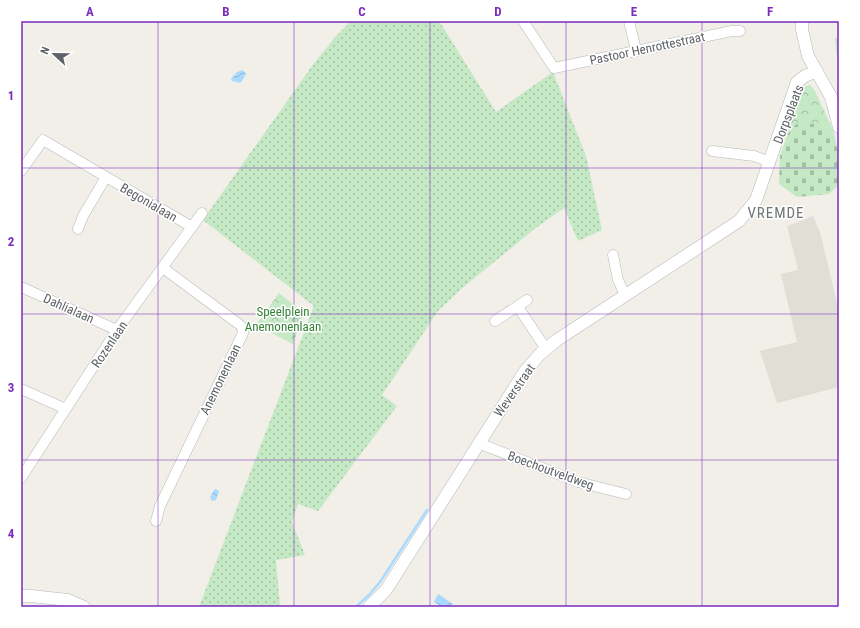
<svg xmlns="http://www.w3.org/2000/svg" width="860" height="628" viewBox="0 0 860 628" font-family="'Roboto Condensed',sans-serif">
	<defs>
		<pattern id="grass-dots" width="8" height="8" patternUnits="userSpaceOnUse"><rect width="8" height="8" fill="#c5e8c5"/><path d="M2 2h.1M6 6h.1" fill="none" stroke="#a3c0a4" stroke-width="1.8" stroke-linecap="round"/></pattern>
		<pattern id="cemetery-stones" width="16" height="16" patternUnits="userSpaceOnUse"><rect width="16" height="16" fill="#c5e8c5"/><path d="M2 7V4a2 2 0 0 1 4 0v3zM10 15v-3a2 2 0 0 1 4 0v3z" fill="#a3c0a4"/></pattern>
		<pattern id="park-crowns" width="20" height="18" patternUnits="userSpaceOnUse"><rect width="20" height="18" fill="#c5e8c5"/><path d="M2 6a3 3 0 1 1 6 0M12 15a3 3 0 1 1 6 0" fill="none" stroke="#a3c0a4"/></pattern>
		<pattern id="water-waves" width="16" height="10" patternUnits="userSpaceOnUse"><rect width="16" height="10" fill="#aadaff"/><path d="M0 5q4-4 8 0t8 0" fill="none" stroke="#8eb4d2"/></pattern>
	</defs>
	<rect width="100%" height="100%" fill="#f1efe8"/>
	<path fill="#e1ded6" d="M813,216L820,232L839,311V387L777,403L760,351L797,342L781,274L798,270L787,226Z"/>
	<path fill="url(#grass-dots)" d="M351,21H439L496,112L553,72L586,156L602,230L578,241L564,208L537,227L461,289L438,311L382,395L397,406L318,511L298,504L292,522L305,555L276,560L280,607H199L314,306L203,220L312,66L336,36Z"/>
	<path fill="url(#cemetery-stones)" d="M796,124H822L835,137L839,159V185L829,194L797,197L779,184L780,156L787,135Z"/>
	<path fill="url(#park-crowns)" d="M810,85L815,91L833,130L835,137L822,124H796L787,135L803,87Z
		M279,293L304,313L293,344L256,325Z"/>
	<path fill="#c5e8c5" d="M835,38H839V57L837,58Z
		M276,324L288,331L285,337L272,331Z"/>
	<path fill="url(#water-waves)" d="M243,70L246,74L242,81L240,83L232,81L231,79L237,72Z
		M215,489L219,491L216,500L212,501L210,497Z
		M438,594L453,604L451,607H442L434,602Z"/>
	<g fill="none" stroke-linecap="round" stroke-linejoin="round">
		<path stroke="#aadaff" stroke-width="2.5" d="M358,605L369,595L380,582L427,510"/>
		<defs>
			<path id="minor" d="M523,21L554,68L732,31H740
				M629,21L636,50
				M712,151L754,156L770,162
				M21,171L43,140L192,227
				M78,229L83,216L106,177
				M613,255L618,280L625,295
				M21,287L117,330
				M518,307L546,349
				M495,321L527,300
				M21,389L66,409
				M478,443L578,482L626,494
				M21,478L117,330L202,213
				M156,521L160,506L243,333V328L240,325L163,268"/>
			<path id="tertiary" d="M802,21V30L808,56L831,97L839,127
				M21,596H31L68,600L84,607
				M369,607L386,590L525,371L540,354L557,340L739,221L756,200L797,82L805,76L817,71"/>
		</defs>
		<use href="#minor" stroke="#b5b8bc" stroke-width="11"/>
		<use href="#tertiary" stroke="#b5b8bc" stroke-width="13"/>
		<use href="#minor" stroke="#fff" stroke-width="10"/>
		<use href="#tertiary" stroke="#fff" stroke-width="12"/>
	</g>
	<path fill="none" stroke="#7b2cbf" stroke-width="1" stroke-opacity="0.55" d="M158,21V607M294,21V607M430,21V607M566,21V607M702,21V607M21,168H839M21,314H839M21,460H839"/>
	<g text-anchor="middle" stroke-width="3" stroke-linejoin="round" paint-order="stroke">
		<g font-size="13" fill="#5f6368" stroke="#fff">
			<text transform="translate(647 48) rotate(-12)" y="5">Pastoor Henrottestraat</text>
			<text transform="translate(788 114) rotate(-69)" y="5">Dorpsplaats</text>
			<text transform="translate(149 202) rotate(30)" y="5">Begonialaan</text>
			<text transform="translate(69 308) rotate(24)" y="5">Dahlialaan</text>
			<text transform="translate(109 344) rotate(-56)" y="5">Rozenlaan</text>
			<text transform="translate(220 379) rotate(-64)" y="5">Anemonenlaan</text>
			<text transform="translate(514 390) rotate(-55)" y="5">Weverstraat</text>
			<text transform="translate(551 470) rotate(20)" y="5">Boechoutveldweg</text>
		</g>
		<g font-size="13" fill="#348238" stroke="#fff">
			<text x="283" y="316">Speelplein<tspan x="283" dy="15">Anemonenlaan</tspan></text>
		</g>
		<g font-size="15" letter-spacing="1" fill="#70757a" stroke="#fff">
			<text x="776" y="218">VREMDE</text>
		</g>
	</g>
	<rect width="860" height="628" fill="none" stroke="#ffffff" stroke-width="44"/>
	<g transform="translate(54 54) rotate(292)" stroke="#ffffff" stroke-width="3" paint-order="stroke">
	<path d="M0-3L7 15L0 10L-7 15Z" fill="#5f6368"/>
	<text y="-6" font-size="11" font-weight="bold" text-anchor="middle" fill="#5f6368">N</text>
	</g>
	<rect x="22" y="22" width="816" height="584" fill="none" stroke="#7b2cbf" stroke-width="1.5"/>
	<g font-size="13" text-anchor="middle" font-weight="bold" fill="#7b2cbf">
		<text x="90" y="16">A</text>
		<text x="226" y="16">B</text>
		<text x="362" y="16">C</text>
		<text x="498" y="16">D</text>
		<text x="634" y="16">E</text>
		<text x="770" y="16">F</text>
		<text x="11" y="100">1</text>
		<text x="11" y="246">2</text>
		<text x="11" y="392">3</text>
		<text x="11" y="538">4</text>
	</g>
</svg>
